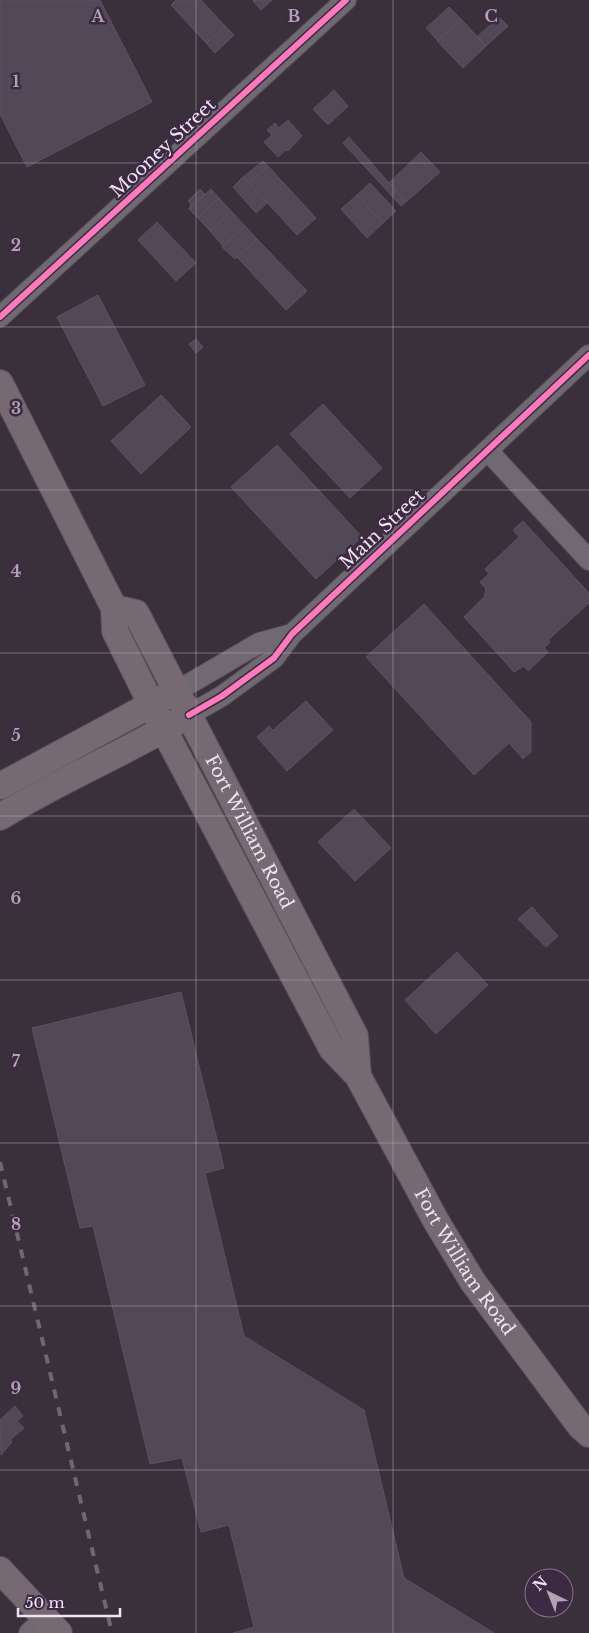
<svg xmlns="http://www.w3.org/2000/svg" width="589" height="1633" viewBox="0 0 589 1633" font-family="'Libre Baskerville',serif">
	<rect width="100%" height="100%" fill="#3a303c"/>
	<path fill="#514958" stroke="#5a535f" d="M0,0H100L152,102L27,167L0,114Z
		M176,0H201L225,26L206,43L171,5Z
		M254,0H272L261,10L253,1Z
		M449,7L461,19L438,41L426,28Z
		M499,17L508,26L486,46L477,37Z
		M461,19L486,46L463,68L437,41Z
		M225,26L234,35L215,53L206,43Z
		M334,90L348,106L328,125L313,109Z
		M288,120L302,136L288,151L286,150L278,157L264,142L272,135L267,130L275,123L279,128Z
		M349,137L396,191L391,195L343,143Z
		M421,152L440,172L406,202L389,183Z
		M263,161L268,166L249,183L243,177Z
		M268,166L316,218L297,235L249,183Z
		M243,177L267,203L256,213L233,187Z
		M370,183L396,211L383,223L357,195Z
		M200,189L205,194L189,209L191,204L188,201Z
		M211,189L219,198L198,218L189,209Z
		M396,191L406,202L401,206L391,195Z
		M357,195L383,223L367,238L341,209Z
		M219,198L231,211L210,231L198,218Z
		M231,211L245,226L223,246L210,231Z
		M157,222L196,263L176,281L138,240Z
		M245,226L257,239L235,259L222,247Z
		M257,239L307,291L286,310L237,257Z
		M98,295L145,385L103,406L57,317Z
		M196,339L203,347L196,353L189,344Z
		M161,395L191,427L141,474L111,441Z
		M323,404L382,468L350,498L290,434Z
		M277,445L362,537L316,579L231,487Z
		M523,521L589,593V603L548,640L550,642L544,648L548,652L528,671L524,666L514,672L464,617L484,597L486,589L480,582L489,574L485,569L519,537L513,530Z
		M424,604L531,722V752L523,759L509,743L474,775L366,657Z
		M306,701L333,730L287,771L257,737L269,726L273,730Z
		M354,809L391,848L355,881L318,842Z
		M532,907L558,936L546,947L518,919Z
		M457,952L488,985L436,1034L405,1000Z
		M181,992L224,1168L205,1173L244,1336L364,1410L404,1578L494,1633H233L254,1627L229,1525L201,1532L182,1458L150,1464L93,1226L80,1228L32,1028Z
		M15,1406L23,1416L17,1421L24,1428L10,1440L12,1442L1,1455L0,1420Z"/>
	<g fill="none" stroke-linecap="round" stroke-linejoin="round">
		<defs>
			<path id="minor" d="M0,317L346,0
				M488,451L589,560
				M177,691L259,643L292,634
				M189,715L222,696L274,658L292,634L589,355
				M29,1633L45,1618"/>
			<g id="major">
				<path id="s1" d="M0,383L114,608L115,631L164,730L332,1049L358,1076L436,1221L473,1282L580,1426L589,1434"/>
				<path id="s2" d="M114,608L136,613L355,1036L358,1076"/>
				<path d="M0,786L167,696"/>
				<path d="M0,817C58,781 121,755 180,720"/>
				<path d="M0,1570L59,1633"/>
			</g>
		</defs>
		<use href="#minor" stroke="#564d59" stroke-width="22"/>
		<use href="#major" stroke="#564d59" stroke-width="28"/>
		<use href="#minor" stroke="#706972" stroke-width="20"/>
		<use href="#major" stroke="#776971" stroke-width="26"/>
		<path stroke="#6f6771" stroke-width="4" stroke-dasharray="9 9" stroke-linecap="butt" d="M0,1162L112,1633"/>
		<defs>
			<path id="cycleway" d="M0,317L346,0
				M189,715L222,696L274,658L292,634L589,355"/>
		</defs>
		<use href="#cycleway" stroke="#3d2a42" stroke-width="9"/>
		<use href="#cycleway" stroke="#fd7abc" stroke-width="6"/>
	</g>
	<path fill="none" stroke="#b0a4b3" stroke-width="1" stroke-opacity="0.55" d="M196,0V1633M393,0V1633M0,163H589M0,327H589M0,490H589M0,653H589M0,816H589M0,980H589M0,1143H589M0,1306H589M0,1470H589"/>
	<g text-anchor="middle" stroke-width="5" stroke-linejoin="round" paint-order="stroke">
		<g font-size="18" fill="#f0e3f3" stroke="#3d2a42">
			<text transform="translate(163 148) rotate(-43)" y="6">Mooney Street</text>
			<text transform="translate(382 529) rotate(-43)" y="6">Main Street</text>
			<text dy="6" stroke="none"><textPath href="#s2" startOffset="269">Fort William Road</textPath></text>
			<text dy="6" stroke="none"><textPath href="#s1" startOffset="998">Fort William Road</textPath></text>
		</g>
	</g>
	<g font-size="16" text-anchor="middle" font-weight="bold" fill="#b0a4b3" stroke="#3d2a42" stroke-width="5" stroke-linejoin="round" paint-order="stroke">
		<text x="98" y="22">A</text>
		<text x="294" y="22">B</text>
		<text x="491" y="22">C</text>
		<text x="16" y="87">1</text>
		<text x="16" y="251">2</text>
		<text x="16" y="414">3</text>
		<text x="16" y="577">4</text>
		<text x="16" y="741">5</text>
		<text x="16" y="904">6</text>
		<text x="16" y="1067">7</text>
		<text x="16" y="1230">8</text>
		<text x="16" y="1394">9</text>
	</g>
	<g transform="translate(549 1593) rotate(317)"><circle r="24" fill="#3d2a42" stroke="#857489"/>
	<path d="M0-4L9 19L0 12L-9 19Z" fill="#b0a4b3"/>
	<text y="-8" font-size="14" font-weight="bold" text-anchor="middle" fill="#f0e3f3">N</text>
	</g>
	<path d="M18 1608v8h102v-8" fill="none" stroke="#f0e3f3" stroke-width="2.5"/>
	<text x="25" y="1608" font-size="15" fill="#f0e3f3" stroke="#3d2a42" stroke-width="4" paint-order="stroke">50 m</text>
</svg>
